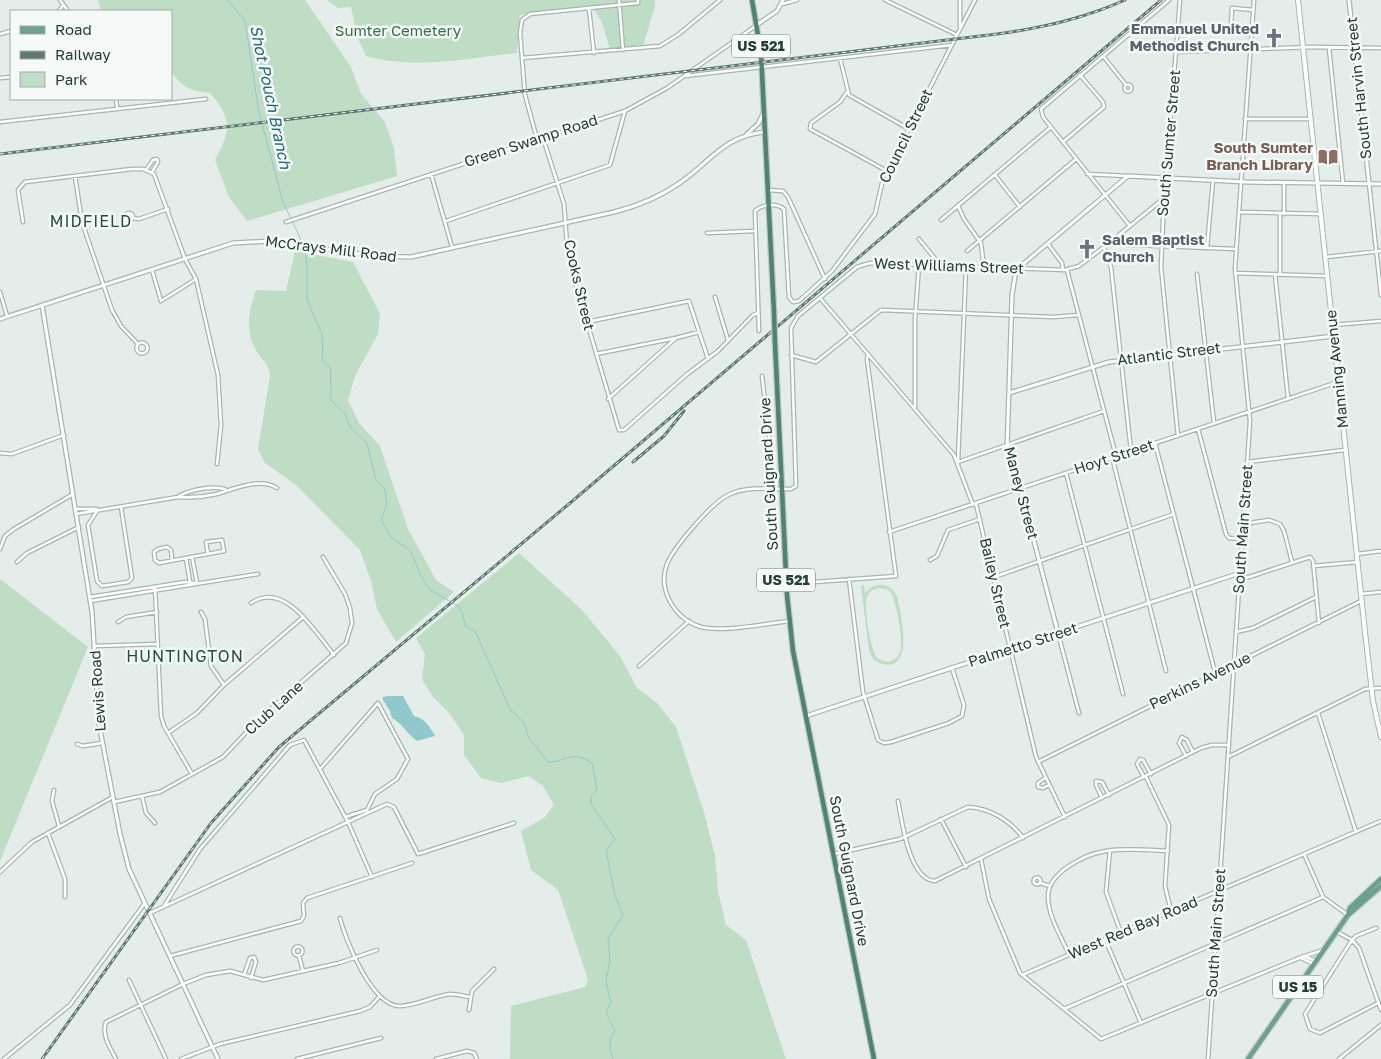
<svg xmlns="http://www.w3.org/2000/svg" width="1381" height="1059" viewBox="0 0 1381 1059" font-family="'Golos Text',sans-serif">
	<rect width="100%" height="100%" fill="#e4ede9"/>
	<path fill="#bfddc5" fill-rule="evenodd" d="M98,0H305L351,67L361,94L385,122L394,148L397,176L247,221L229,197L215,160C231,130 233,119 210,93C193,91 184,89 174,75H171V11H101Z
		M327,0H655V7L643,46L610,50L602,22L592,7L520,15L517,53C467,58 415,70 366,56L357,36L351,7L338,8Z
		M295,251L353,262L380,314L378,334L355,376L348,400L359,423L380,446L408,529L436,580L454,592L396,642L377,609L371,581L360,550L296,485L265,463L258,449L270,376C268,362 264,363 257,352C244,330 249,312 256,290L286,291Z
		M519,553L581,609L620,656L637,688L657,703L676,727L704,812L715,856L718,891L726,925L746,940L786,1059H510L511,1006L585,987L588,980L558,890L531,870L521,831L544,818L554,805L543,786L529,776L501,783L481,778L464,755V735L450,714L433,697L422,679L425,654L416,638Z
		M0,579L88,647L0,861Z
		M864,585L865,593C875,581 890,582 897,596C901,614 916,676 879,663L873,659L869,650L861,586ZM879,588L889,590C896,597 904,642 900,652C898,658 894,660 888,662L878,659C871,652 863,607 867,597C869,591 873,589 879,588Z"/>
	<path fill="#90c8ce" d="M387,696H403L414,716C425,719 429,725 435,736L417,741C407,734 403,724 392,718L390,711L383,700V697Z"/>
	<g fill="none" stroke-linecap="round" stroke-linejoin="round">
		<path stroke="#90c8ce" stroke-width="1" d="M228,0L245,21L259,113L283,202L303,244
			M304,248L307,265V300L322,334L323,361L331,369C329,380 333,390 330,400L345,413L350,427L367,443L376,480L385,489L387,504L381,520L392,538L410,550L421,576L430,590L458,606L462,612L466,627L475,631L510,709L524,723L529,738L548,762C569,762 569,749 592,763L597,789L591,797V804L615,839L606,851L615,895L623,915L608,939L610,960L606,982L611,1002L606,1013L615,1031C608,1041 609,1048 613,1059"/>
		<defs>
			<path id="minor" d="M60,0L68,11
				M619,0L623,50
				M885,0L957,35
				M782,4L797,0
				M589,9L594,53
				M59,11L63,5
				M960,27V0
				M1231,27L1232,8L1253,10
				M0,34L11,31
				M1329,48L1343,183
				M1177,52L1312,47L1381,48
				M1103,56L1126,85
				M522,58L660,46L679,34L720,0
				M840,58L849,95L909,129
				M685,76L952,45
				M0,78L11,77
				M1124.5 88a3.5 3.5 0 1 1 7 0a3.5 3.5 0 1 1-7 0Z
				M847,92L840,102L811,123L810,129L887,171
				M116,99L117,107
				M1245,119H1311
				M0,122L206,99
				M543,138L564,204L567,245L573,275L619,430H624L686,375L718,351L753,315L758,313
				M537,139L525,95L520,33L522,20L530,14L638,3V0
				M1063,142L1104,107L1103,102L1080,75
				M146,170L153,160L157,159L158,162L152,172
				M431,174L452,247
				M1087,174L1127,176
				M995,175L1020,207
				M75,176L82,222L112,310L121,326L138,344
				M1284,183V214
				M1369,183L1381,295
				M768,190L783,191L788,197L825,279
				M958,206L964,219L981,243L984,268
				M1239,212L1321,214
				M125 217a4 4 0 1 1 8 0a4 4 0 1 1-8 0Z
				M1280,214V274
				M133,218L139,219L168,209
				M941,220L1051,127
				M446,221L610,165L625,111
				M23,222L18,190L25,182L132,169H143L154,174L185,259L196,279L218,375L221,425L217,464
				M286,222L625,111L667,88L757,25
				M1130,226L1043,117L1041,109L1169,0
				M707,233L754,231
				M919,239L941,266
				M1109,243L1163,199
				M1048,244L1062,263L1063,270
				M1104,247L1111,267L1131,451
				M1207,248L1213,180
				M967,251L1076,159
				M1326,257L1381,251
				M152,270L161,301L196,279
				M1067,270L1116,456
				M1235,273L1328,276
				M1197,274L1214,423
				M1275,274L1288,398
				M0,292L7,316
				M715,297L728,340
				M820,298L954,455L973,505
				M587,322L689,301L708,359
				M1333,325L1381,321
				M759,331L755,211C762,204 777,203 784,209L789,297L793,302L799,301L832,271L875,214L883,179L975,0
				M136.5 348a5.5 5.5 0 1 1 11 0a5.5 5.5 0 1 1-11 0Z
				M596,354L676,338L699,332
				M791,355L816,362L881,310L1053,317L1079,315
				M762,376L770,442L768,489
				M608,399L676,338
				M915,407V319L919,265
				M1198,429L1226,534L1229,538L1242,539
				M1178,436L1161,267L1164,199L1180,0
				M1155,443L1215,672
				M0,453L12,454L64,435
				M1112,457L1166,671
				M958,461L966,267
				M958,462L1104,411
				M1247,462L1345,450
				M1066,473L1123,694
				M179,496C192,489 211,486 225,489
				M976,504L1036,757L1065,817
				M76,509H97
				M97,511L88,525L97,581L102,586L128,582L132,578L121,507
				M76,514L178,497C191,498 204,497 217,494C234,489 260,477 277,488
				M1243,524L1269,520L1280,524L1284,531L1292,562
				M889,532L1338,382
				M0,549L5,536L14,529L73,494
				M1357,554L1381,551
				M192,557L197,583
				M186,558L190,582
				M172,560L171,550L167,547L158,549L154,552L155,560L159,563L224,551L222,540L206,542L208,554
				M930,560L937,556L948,530L980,519
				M17,562L27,553L79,527
				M1313,566L1358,562
				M994,577L1174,514
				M849,579L863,692L878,740L884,743L891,742L949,723L962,716L964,705L952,668
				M1240,580L1310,557L1313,561L1319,623
				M787,584L896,576L867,359L868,354
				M155,587L161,716L164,726L192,774
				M1361,594L1381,592
				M90,597L185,582L195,583
				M90,601L258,574
				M251,603C285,580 315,632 334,655
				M201,612L205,619L211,666L224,685
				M790,621C764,624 730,631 706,628C678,624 656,591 667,564C674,547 713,501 730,494C748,486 772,489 791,489L796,486L791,328L798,316L857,267L870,263L1065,270L1079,266L1108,244L1236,249
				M118,622L126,617L157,612
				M1236,632L1253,628L1316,597
				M1058,633L1079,713
				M94,646L158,644
				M639,666L689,621
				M1318,713L1356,832
				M168,733L197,713L224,685L302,618
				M77,744L83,746L102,743
				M1186,756L1179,743L1182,737L1187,740L1193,752
				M1228,757L1365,689L1381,688
				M1038,762L1361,601
				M320,769L378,703L408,759L397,779L375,794L367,810L345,817
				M1144,777L1137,764L1140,759L1143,760L1151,774
				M1146,777L1169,825L1165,886L1171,911
				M1045,778L1038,783V787L1043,788L1049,785
				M54,790L52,801L59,826
				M142,796L146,813L155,823
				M1102,798L1096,785V781L1102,782L1109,795
				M898,801C902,821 909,880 935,881L1201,748L1212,745H1229
				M114,802L160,792L223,757L257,721L346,643L352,623L350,608L345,594L323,557
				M941,819L966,867
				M48,833L65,879V897
				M1110,850L1106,892L1121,933
				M834,854L900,839L968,807C990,808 1011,821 1023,838
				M1304,854L1323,897L1348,915
				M981,859L989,899L1020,973L1101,1039L1304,956L1316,961
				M0,872L32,842L113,797
				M1033.5 881a3.5 3.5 0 1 1 7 0a3.5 3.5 0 1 1-7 0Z
				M1040,883L1050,886
				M164,906L200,849L290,745L304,740L348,822L372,877
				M150,913L387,804L394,807L418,854L514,823
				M340,918C346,942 373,1008 401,1006C418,1005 434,996 450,994C457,994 463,996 470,997
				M1337,932L1352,940L1356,936L1376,928
				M1105,939L1141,1023
				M293.5 951a4.5 4.5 0 1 1 9 0a4.5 4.5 0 1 1-9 0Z
				M1069,955C1062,938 1048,916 1048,897C1047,873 1085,854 1106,851C1126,848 1148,850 1168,851
				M170,956L301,921L304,916L303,903L307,898L412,863
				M299,956L303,971
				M1305,956L1323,950
				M1301,958L1314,964
				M244,975L250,958L254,957L256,962L251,978
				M1022,975L1381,821
				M129,980L166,1059
				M1378,1003L1320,1033L1310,1029L1305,1014L1352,940L1359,948L1381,1010
				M1064,1009L1323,897
				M469,1010L472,991L494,969
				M4,1059L70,1005L145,903
				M116,1059C110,1048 101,1034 106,1022L183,984L206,975L230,971L263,980L339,963L377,950
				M181,1059L220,1044L360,1011L370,1007L379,997
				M297,1059L381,1038
				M436,1059L467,1051L474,1053L477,1059
				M1208,1059L1250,421L1235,268L1254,0
				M1339,1059L1381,1025"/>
			<path id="tertiary" d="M1349,0L1369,183
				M758,24L777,11L783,0
				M747,134L758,124L763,114
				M42,305L92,612L99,724L120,834L129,869L218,1059
				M0,319L233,243L271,241L374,256L411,257L614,212C638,206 660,197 681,182C711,161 724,136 765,132
				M1009,393L1109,362L1334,336
				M1058,633L1022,495L1007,450L1012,295L1016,270L1128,176L1246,182L1381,184
				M806,716L1240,573"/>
			<path id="secondary" d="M1298,0L1365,632L1373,701L1381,737"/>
			<path id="primary" d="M1348,915L1381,886
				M1248,1059L1348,915L1350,908L1381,879"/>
			<path id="trunk" d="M752,0L761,53L774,312
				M775,343L787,595L793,651L874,1059"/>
		</defs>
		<use href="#minor" stroke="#a7b5af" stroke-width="5"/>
		<use href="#tertiary" stroke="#a7b5af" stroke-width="5.5"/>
		<use href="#secondary" stroke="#a3b8b0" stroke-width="6"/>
		<use href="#primary" stroke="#c2c9c6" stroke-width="7"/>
		<use href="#trunk" stroke="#c2c9c6" stroke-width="7"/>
		<use href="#minor" stroke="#fff" stroke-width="2.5"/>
		<use href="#tertiary" stroke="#fff" stroke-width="3"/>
		<use href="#secondary" stroke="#fff" stroke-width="4"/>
		<use href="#primary" stroke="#6ca08f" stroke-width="4.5"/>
		<use href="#trunk" stroke="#4f8474" stroke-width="4.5"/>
		<defs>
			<path id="rail" d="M0,154L997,34C1042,28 1083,19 1125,0
				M633,462L664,436L684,411
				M42,1059L211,823L279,747L576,498L1161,0"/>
		</defs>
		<use href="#rail" stroke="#5f7971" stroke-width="3"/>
		<use href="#rail" stroke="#f5f9f7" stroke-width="1" stroke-dasharray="4" stroke-linecap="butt"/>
		<defs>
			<path id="trunk-bridge" d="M774,312L775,343"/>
		</defs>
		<use href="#trunk-bridge" stroke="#c2c9c6" stroke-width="7" stroke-linecap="butt"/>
		<use href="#trunk-bridge" stroke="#4f8474" stroke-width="4.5"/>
	</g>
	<defs>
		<symbol id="church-bare" viewBox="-9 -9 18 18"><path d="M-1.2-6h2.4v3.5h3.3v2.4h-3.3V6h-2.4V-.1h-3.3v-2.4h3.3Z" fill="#6b7280" stroke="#f5f9f7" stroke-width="2.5" paint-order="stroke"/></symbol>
		<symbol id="library-bare" viewBox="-9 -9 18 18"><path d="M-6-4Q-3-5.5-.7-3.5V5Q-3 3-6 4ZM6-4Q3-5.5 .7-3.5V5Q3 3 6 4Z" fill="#8d6e63" stroke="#f5f9f7" stroke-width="2.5" paint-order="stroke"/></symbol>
	</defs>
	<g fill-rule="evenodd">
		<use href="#church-bare" x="1260" y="24" width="28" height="28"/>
		<use href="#library-bare" x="1314" y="143" width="28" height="28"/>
		<use href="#church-bare" x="1073" y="235" width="28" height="28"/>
	</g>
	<g text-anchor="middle" stroke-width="5" stroke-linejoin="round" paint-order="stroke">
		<g fill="#f5f9f7" stroke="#63766f" stroke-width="1">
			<rect x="732" y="34.5" width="58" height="23" rx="4"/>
			<rect x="757" y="568.5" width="58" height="23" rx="4"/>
			<rect x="1273" y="975.5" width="50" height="23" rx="4"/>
		</g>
		<g font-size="14" font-weight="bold" fill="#253e35">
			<text x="761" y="51">US 521</text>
			<text x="786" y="585">US 521</text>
			<text x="1298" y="992">US 15</text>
		</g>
		<g font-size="15" font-weight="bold" fill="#5b616d" stroke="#f5f9f7" text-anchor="end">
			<text x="1259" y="34">Emmanuel United<tspan x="1259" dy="17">Methodist Church</tspan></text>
			<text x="1102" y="245" text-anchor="start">Salem Baptist<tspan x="1102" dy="17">Church</tspan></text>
		</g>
		<g font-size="15" fill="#317246" stroke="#f5f9f7">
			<text x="398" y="36">Sumter Cemetery</text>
		</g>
		<g font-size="15" fill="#253e35" stroke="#f5f9f7">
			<text transform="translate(1359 88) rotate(-96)" y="5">South Harvin Street</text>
			<text transform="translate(906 136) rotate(-64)" y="5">Council Street</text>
			<text transform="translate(531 141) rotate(-18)" y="5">Green Swamp Road</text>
			<text transform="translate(1169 143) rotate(-85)" y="5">South Sumter Street</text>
			<text transform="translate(331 249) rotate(7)" y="5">McCrays Mill Road</text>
			<text transform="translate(949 266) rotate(2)" y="5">West Williams Street</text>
			<text transform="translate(579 285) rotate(77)" y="5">Cooks Street</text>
			<text transform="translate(1169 354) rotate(-7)" y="5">Atlantic Street</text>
			<text transform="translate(1337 369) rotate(-96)" y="5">Manning Avenue</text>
			<text transform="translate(1114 457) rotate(-18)" y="5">Hoyt Street</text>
			<text transform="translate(769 474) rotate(-93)" y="5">South Guignard Drive</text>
			<text transform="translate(1021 493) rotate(75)" y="5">Maney Street</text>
			<text transform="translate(1243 529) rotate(-86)" y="5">South Main Street</text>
			<text transform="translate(995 583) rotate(77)" y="5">Bailey Street</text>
			<text transform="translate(1023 645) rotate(-18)" y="5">Palmetto Street</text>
			<text transform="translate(1200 681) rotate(-26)" y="5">Perkins Avenue</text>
			<text transform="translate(98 691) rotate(-94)" y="5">Lewis Road</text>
			<text transform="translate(274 708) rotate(-42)" y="5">Club Lane</text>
			<text transform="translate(849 871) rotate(79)" y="5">South Guignard Drive</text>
			<text transform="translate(1133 928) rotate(-23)" y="5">West Red Bay Road</text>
			<text transform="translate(1216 933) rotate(-86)" y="5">South Main Street</text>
		</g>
		<g font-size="15" font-weight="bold" fill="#785e54" stroke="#f5f9f7" text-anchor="end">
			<text x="1313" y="153">South Sumter<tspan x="1313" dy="17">Branch Library</tspan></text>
		</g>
		<g font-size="16" font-style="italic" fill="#226e77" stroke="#f5f9f7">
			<text transform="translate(271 97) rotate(78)" y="6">Shot Pouch Branch</text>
		</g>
		<g font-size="16" letter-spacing="1" fill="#214f41" stroke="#f5f9f7">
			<text x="91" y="227">MIDFIELD</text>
			<text x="185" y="662">HUNTINGTON</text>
		</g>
	</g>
	<rect x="10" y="10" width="162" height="90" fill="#f5f9f7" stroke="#a2aea9"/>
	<rect x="20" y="26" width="25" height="8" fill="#6ca08f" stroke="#a2aea9"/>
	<text x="55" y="35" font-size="15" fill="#253e35">Road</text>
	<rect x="20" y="51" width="25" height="8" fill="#5f7971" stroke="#a2aea9"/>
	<text x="55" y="60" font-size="15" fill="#253e35">Railway</text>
	<rect x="20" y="72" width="25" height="15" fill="#bfddc5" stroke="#a2aea9"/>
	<text x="55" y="85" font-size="15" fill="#253e35">Park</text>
</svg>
